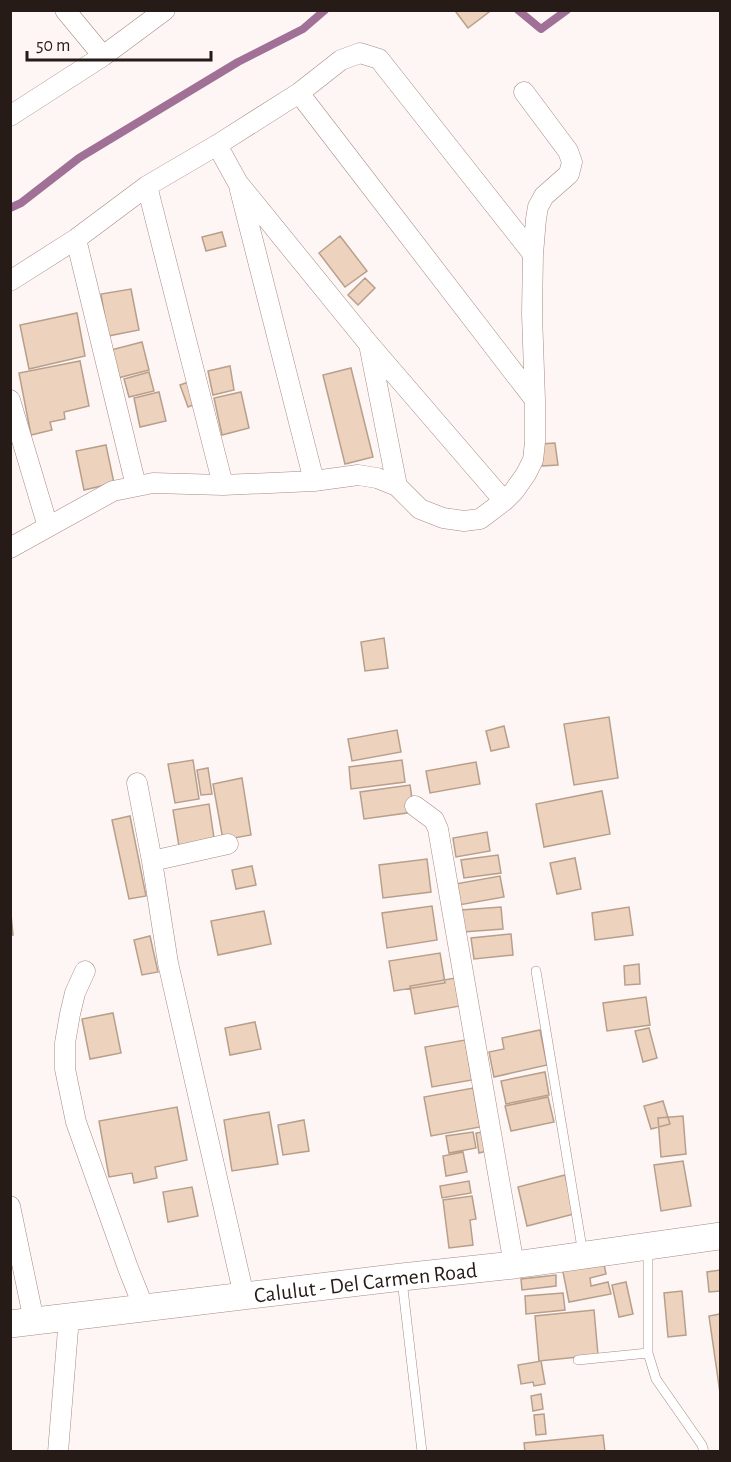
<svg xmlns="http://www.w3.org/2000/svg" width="731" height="1462" viewBox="0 0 731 1462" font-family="'Alegreya Sans',sans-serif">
	<rect width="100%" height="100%" fill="#fdf6f4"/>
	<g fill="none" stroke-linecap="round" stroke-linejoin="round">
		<path stroke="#a07096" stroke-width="8" d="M518,10L541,29L567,10
			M10,208L21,203L79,158L238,62L303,29L325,10"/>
	</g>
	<path fill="#edd3be" stroke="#b89f8b" stroke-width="1.5" d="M458,10H488L489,12L468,28L456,12Z
		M222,232L226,246L206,251L202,237Z
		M340,236L367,271L345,287L319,253Z
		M365,278L375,288L358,305L348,295Z
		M131,289L139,330L108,336L101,294Z
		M77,313L85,356L29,369L20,325Z
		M142,342L149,370L118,378L111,350Z
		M80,361L89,406L64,412L65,419L50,422L52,430L31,435L19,373Z
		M230,366L234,390L213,395L208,371Z
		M351,368L373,457L345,464L323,375Z
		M149,372L154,391L129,397L124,379Z
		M191,381L198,403L188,407L180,385Z
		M159,392L166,421L140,427L134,398Z
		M241,392L249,428L222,435L214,398Z
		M555,443L558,465L542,466L540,444Z
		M106,445L114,483L84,490L76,451Z
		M384,638L388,668L365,671L361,642Z
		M609,717L618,778L574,785L564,724Z
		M504,726L509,747L491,751L486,731Z
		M397,730L401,752L352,761L348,739Z
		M193,760L199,799L175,803L168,764Z
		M402,760L405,782L351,789L349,767Z
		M476,762L480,784L430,793L426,771Z
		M208,768L212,794L201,795L197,770Z
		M242,778L251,835L223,840L213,784Z
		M410,785L414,812L364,819L360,792Z
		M602,791L610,834L544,847L536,804Z
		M209,804L215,845L180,852L173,810Z
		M130,816L146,896L129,899L112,820Z
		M487,832L490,851L456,857L453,838Z
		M498,855L501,873L464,878L461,860Z
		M575,858L581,889L557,894L550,863Z
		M427,859L431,892L383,898L379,865Z
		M252,866L256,885L236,889L232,870Z
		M500,876L504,897L459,905L455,884Z
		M10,904L13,935H10Z
		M432,906L437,940L387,948L382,913Z
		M501,907L503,929L463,932L461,910Z
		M629,907L633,935L595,940L592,913Z
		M264,911L271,944L218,955L211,921Z
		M511,934L513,955L474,959L471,938Z
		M150,936L158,972L142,975L134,940Z
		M440,953L445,983L394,991L389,961Z
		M639,964L640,984L625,985L624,966Z
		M455,978L460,1006L415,1014L410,986Z
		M646,997L650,1025L607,1031L603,1003Z
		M113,1013L121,1053L90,1059L82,1019Z
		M255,1022L261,1049L230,1055L225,1028Z
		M649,1028L657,1058L643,1062L635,1031Z
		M540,1030L547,1065L494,1077L489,1052L504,1049L502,1038Z
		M465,1040L472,1080L432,1087L425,1047Z
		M545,1072L549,1095L506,1104L501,1081Z
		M473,1088L480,1127L431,1136L424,1097Z
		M548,1097L554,1122L511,1131L505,1106Z
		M663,1101L670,1124L651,1129L644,1106Z
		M177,1107L187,1160L155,1167L157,1178L134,1183L132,1173L109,1177L99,1121Z
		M269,1112L278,1164L232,1171L224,1120Z
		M683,1116L686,1154L661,1157L658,1118Z
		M304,1120L309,1151L283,1155L278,1125Z
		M488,1131L491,1150L479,1153L476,1133Z
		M473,1132L476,1148L449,1153L446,1136Z
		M463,1152L467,1172L446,1176L443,1156Z
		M683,1161L691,1206L661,1211L654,1165Z
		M565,1175L574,1214L527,1226L518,1187Z
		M469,1181L471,1193L442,1198L440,1186Z
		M192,1187L198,1216L168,1222L163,1192Z
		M472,1196L476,1219L470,1220L473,1245L449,1248L443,1200Z
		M603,1259L606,1274L590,1278L591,1286L608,1282L611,1294L569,1302L562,1267Z
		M720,1270V1291L709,1292L707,1272Z
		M556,1275V1286L522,1290L521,1279Z
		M626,1282L633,1314L619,1317L612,1285Z
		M682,1291L686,1335L668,1337L664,1293Z
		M563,1293L565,1310L526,1314L525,1296Z
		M594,1310L598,1355L539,1361L535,1316Z
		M720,1314V1393L709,1316Z
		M541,1361L545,1384L534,1386L533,1382L521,1384L518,1365Z
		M541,1394L543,1409L533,1411L531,1396Z
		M544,1414L546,1434L536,1435L534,1415Z
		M603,1435L605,1452H525L524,1443Z"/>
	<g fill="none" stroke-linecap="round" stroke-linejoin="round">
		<defs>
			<path id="service" d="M536,971L583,1254
				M648,1249V1353L656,1379L702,1445L704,1452
				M402,1280L422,1452
				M578,1360L648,1353"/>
			<path id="minor" d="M65,10L103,56
				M299,93L535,400
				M10,116L103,56L165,10
				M217,145L238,183L368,343L504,501
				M147,186L223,485
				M240,190L314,481
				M76,239L136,486
				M10,281L76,239L147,186L217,145L299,93L341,60L360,53L379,59L533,254
				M369,344L397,486
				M10,400L48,527
				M10,548L113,491L153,483L223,485L314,481L358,475L377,478L397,486L420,509L443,518L464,521L480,519L504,501L514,491L526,474L533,460L535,442V400L532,314L533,254L536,219L538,207L544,196L569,174L572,162L568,151L524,92
				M137,783L152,861L168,963L244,1296
				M415,806L434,820L438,829L514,1265
				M152,861L228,844
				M85,971L75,993L70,1014L65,1043V1069L76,1122L128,1268L144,1308
				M10,1206L34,1321
				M58,1452L69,1317"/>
			<g id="secondary">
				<path id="s1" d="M10,1324L402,1277L514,1265L720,1236"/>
			</g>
		</defs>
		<use href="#service" stroke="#a98982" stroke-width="10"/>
		<use href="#minor" stroke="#a98982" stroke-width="21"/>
		<use href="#secondary" stroke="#a98982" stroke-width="28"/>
		<use href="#service" stroke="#fff" stroke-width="9"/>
		<use href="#minor" stroke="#fff" stroke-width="20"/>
		<use href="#secondary" stroke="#fff" stroke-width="27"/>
	</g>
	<g text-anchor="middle" stroke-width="6" stroke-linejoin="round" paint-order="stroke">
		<g font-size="22" fill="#271b18" stroke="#fdf6f4">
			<text dy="8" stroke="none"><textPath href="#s1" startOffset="358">Calulut - Del Carmen Road</textPath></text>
		</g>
	</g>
	<rect width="731" height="1462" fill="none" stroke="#271b18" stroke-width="24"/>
	<path d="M27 51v9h184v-9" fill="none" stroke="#271b18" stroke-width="3"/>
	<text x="36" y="51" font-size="18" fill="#271b18" stroke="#fdf6f4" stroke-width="4.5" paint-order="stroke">50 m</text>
</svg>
